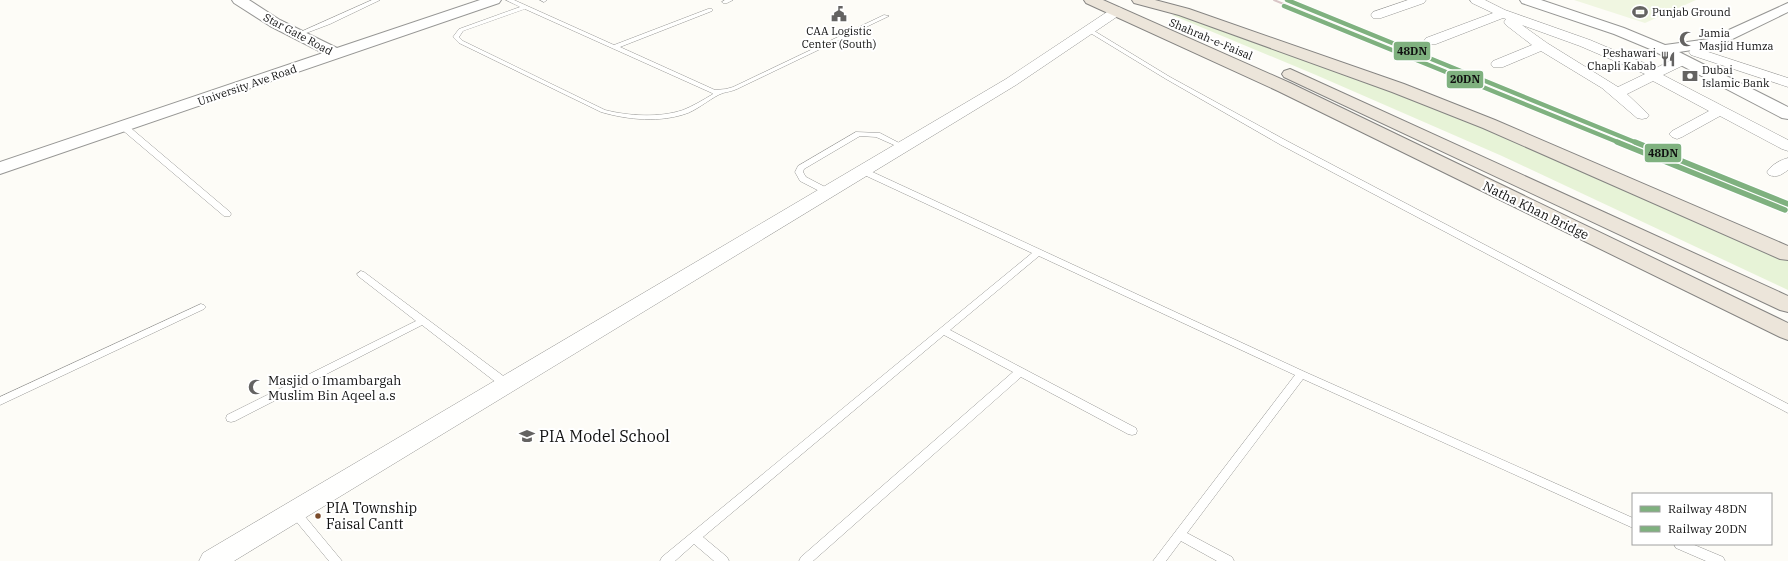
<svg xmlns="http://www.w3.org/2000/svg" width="1788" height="561" viewBox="0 0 1788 561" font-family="'IBM Plex Serif',serif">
	<rect width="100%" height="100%" fill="#fdfcf7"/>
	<path fill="#e7f3d7" d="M1180,13L1490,127L1788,259V290L1502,156L1316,75L1172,15Z"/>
	<path fill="#f0f6e1" d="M1574,0H1696L1645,23Z"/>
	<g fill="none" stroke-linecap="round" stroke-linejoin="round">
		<defs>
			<path id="service" d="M372,0H380L330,24L301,35L296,34Z
				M506,0H514L614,45L708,9H712V11L620,47L715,90L726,89L733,87L884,15L889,16L737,89C733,91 727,92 723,93C712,97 700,108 688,113C661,123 628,120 601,112L459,43L453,37L459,29L520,7ZM525,9L712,93L713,94C703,100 693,106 683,110C659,118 629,116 605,110L463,41L459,37L463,31Z
				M540,0H547L544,2Z
				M725,0H733L727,3H723L722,2Z
				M1087,29H1091L1170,77L1287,141L1788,404V413L1281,145L1166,79L1087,31Z
				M120,124H126L230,212L231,214L230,216H224L120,128Z
				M856,132L880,133L907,147L903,149L876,137L860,136L804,169L803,172L806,177L831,190L832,192L831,194H825L800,181L795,172L798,166Z
				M860,169H866L1305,372L1633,518V528L1303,379L1187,533L1232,557L1234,561H1217L1181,541L1166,561H1153L1295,375L1039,256L950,330L1136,428L1137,431L1136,434L1132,435L1128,434L1021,377L813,561H799L801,557L1013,372L944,335L703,537L727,557L729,561H714L694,544L675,561H660L662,557L690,534L1032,253L860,173L859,171Z
				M361,271L364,272L510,381L511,384L510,387H502L422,325L235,421L231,422L227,421L226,418L227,415L416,321L358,276L357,274Z
				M201,304L204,305L206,307L204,309L0,405V397Z
				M294,506L298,508L342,561H329L290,514L288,511L290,508Z
				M1674,544H1692L1723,557L1725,561H1706L1676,548Z"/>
			<path id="minor" d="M1408,0H1426L1424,3L1381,18H1373L1371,15L1373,12Z
				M1470,0H1485L1505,10L1590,40L1656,68L1678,57H1688L1690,60L1688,63L1663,75L1788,140V151L1782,149L1720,116L1682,137L1677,139L1672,137L1669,134L1672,131L1709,111L1653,81L1627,94L1649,115L1647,118L1642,119L1637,118L1602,88L1541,51L1503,67H1493L1491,64L1493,61L1532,45L1506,25L1504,22L1506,19L1503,18L1436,44H1426L1424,41L1426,38L1493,13L1472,3ZM1522,25L1580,46L1645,74L1618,87L1547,43Z
				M1117,7L1121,8L1123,11L1121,14L1016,85L234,561H199L203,553L1006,79L1113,8Z
				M1696,48L1788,78V87L1691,55L1689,52L1691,49Z
				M1788,158V170C1781,175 1777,178 1769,175L1767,172C1771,165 1780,160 1788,158Z"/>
			<path id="tertiary" d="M232,0H249L280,20L337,48L480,0H501L499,3L0,174V162L323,53L270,26L234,3Z
				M1520,0H1541L1624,28L1665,45L1709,39L1788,3V12L1718,46L1679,52L1788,107V119L1782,118L1650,49L1614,34L1522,3Z"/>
			<path id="trunk" d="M1084,0H1103L1290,83L1788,323V340L1780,337L1278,91L1086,3Z
				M1132,0H1155L1189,9L1404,84L1495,120L1788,246V260L1780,259L1483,128L1392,92L1179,15L1134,3Z
				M1290,69L1788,296V312L1780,310L1284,77L1282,74L1284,71Z"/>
		</defs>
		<use href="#service" stroke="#979795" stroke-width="1"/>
		<use href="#minor" stroke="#979795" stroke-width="1"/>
		<use href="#tertiary" stroke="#979795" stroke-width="2"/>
		<use href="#trunk" stroke="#858482" stroke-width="2"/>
		<use href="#service" fill="#fffffe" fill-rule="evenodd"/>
		<use href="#minor" fill="#fffffe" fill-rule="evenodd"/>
		<use href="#tertiary" fill="#fffffe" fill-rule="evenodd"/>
		<use href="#trunk" fill="#ece5da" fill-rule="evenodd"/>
		<path stroke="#d9c6c7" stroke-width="2" d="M1274,0L1620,143"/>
		<path stroke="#d9c6c7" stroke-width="3" d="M1618,142L1788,212"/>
		<defs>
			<path id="rail-1-far1" d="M1287,0L1637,143"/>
			<path id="rail-1" d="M1635,142L1788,204"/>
			<path id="rail-2-far1" d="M1284,6L1620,143"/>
			<path id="rail-2" d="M1617,142L1785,210"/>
		</defs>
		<use href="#rail-1-far1" stroke="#fff" stroke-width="6"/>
		<use href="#rail-1" stroke="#fff" stroke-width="8"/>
		<use href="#rail-2-far1" stroke="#fff" stroke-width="6"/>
		<use href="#rail-2" stroke="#fff" stroke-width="8"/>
		<use href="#rail-1-far1" stroke="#7fb17f" stroke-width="4.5"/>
		<use href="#rail-1" stroke="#7fb17f" stroke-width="5.5"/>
		<use href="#rail-2-far1" stroke="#7fb17f" stroke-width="4.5"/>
		<use href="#rail-2" stroke="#7fb17f" stroke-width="5.5"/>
	</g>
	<defs>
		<symbol id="stadium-bare" viewBox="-9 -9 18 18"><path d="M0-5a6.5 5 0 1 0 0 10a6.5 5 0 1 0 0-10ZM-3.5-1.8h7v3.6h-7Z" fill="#646362" stroke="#fff" stroke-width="2.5" paint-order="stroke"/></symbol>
		<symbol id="civic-bare" viewBox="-9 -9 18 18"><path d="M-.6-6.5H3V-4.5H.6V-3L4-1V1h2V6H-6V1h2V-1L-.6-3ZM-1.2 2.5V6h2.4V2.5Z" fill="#646362" stroke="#fff" stroke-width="2.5" paint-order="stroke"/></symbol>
		<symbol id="mosque-bare" viewBox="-9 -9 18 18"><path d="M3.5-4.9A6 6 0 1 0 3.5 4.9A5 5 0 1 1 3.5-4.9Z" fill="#646362" stroke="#fff" stroke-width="2.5" paint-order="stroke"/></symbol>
		<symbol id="restaurant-bare" viewBox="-9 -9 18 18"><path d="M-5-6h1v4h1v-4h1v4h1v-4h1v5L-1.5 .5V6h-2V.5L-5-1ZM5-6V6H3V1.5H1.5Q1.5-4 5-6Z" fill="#646362" stroke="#fff" stroke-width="2.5" paint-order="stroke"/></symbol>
		<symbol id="bank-bare" viewBox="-9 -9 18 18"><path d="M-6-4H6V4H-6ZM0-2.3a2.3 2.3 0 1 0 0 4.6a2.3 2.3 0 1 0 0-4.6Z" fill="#646362" stroke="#fff" stroke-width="2.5" paint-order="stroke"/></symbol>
		<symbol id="school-bare" viewBox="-9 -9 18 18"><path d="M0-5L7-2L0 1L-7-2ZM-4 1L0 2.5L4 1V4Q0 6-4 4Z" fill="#646362" stroke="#fff" stroke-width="2.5" paint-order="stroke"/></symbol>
	</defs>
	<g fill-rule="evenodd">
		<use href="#stadium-bare" x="1629" y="1" width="22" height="22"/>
		<use href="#civic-bare" x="828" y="3" width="22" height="22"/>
		<use href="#mosque-bare" x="1676" y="28" width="22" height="22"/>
		<use href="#restaurant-bare" x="1657" y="48" width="22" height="22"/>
		<use href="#bank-bare" x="1679" y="65" width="22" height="22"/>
		<use href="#mosque-bare" x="245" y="376" width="22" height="22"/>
		<use href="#school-bare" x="516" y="425" width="22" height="22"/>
	</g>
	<circle fill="#7a4b2a" stroke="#fff" stroke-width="1.5" cx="318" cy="516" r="3.5"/>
	<g text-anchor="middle" stroke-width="4" stroke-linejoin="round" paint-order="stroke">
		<g font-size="11" fill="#111" stroke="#fff" text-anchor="start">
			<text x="1652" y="16">Punjab Ground</text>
			<text x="839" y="35" text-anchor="middle">CAA Logistic<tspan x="839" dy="13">Center (South)</tspan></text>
			<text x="1699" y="37">Jamia<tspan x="1699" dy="13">Masjid Humza</tspan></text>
			<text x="1656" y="57" text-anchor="end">Peshawari<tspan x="1656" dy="13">Chapli Kabab</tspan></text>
			<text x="1702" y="74">Dubai<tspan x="1702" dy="13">Islamic Bank</tspan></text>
		</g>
		<g font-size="11" fill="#111" stroke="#fff">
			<text transform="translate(298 34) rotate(28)" y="4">Star Gate Road</text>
			<text transform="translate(1211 39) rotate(23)" y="4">Shahrah-e-Faisal</text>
			<text transform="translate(247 85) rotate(-19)" y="4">University Ave Road</text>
		</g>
		<g font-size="13" fill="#111" stroke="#fff">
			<text transform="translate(1536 210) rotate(26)" y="5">Natha Khan Bridge</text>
		</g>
		<g font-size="13" fill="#111" stroke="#fff" text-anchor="start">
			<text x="268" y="385">Masjid o Imambargah<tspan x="268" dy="15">Muslim Bin Aqeel a.s</tspan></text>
		</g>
		<g font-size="14" fill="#111" stroke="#fff" text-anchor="start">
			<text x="326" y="513">PIA Township<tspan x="326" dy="16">Faisal Cantt</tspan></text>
		</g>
		<g font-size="16" fill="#111" stroke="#fff" text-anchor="start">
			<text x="539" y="442">PIA Model School</text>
		</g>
	</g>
	<g stroke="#fff" stroke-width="1.5">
		<rect x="1393" y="41" width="38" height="20" rx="4" fill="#7fb17f"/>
		<rect x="1446" y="70" width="38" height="19" rx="4" fill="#7fb17f"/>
		<rect x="1644" y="143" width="38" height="20" rx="4" fill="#7fb17f"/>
	</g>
	<g font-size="11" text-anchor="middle" font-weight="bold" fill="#111">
		<text x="1412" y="55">48DN</text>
		<text x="1465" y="83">20DN</text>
		<text x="1663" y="157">48DN</text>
	</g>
	<rect x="1632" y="493" width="140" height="52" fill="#ffffff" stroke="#a0a0a0"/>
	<rect x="1640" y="506" width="20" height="6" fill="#7fb17f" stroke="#a0a0a0"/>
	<text x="1668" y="513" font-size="12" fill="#111111">Railway 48DN</text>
	<rect x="1640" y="526" width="20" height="6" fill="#7fb17f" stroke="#a0a0a0"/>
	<text x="1668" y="533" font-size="12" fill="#111111">Railway 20DN</text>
</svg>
